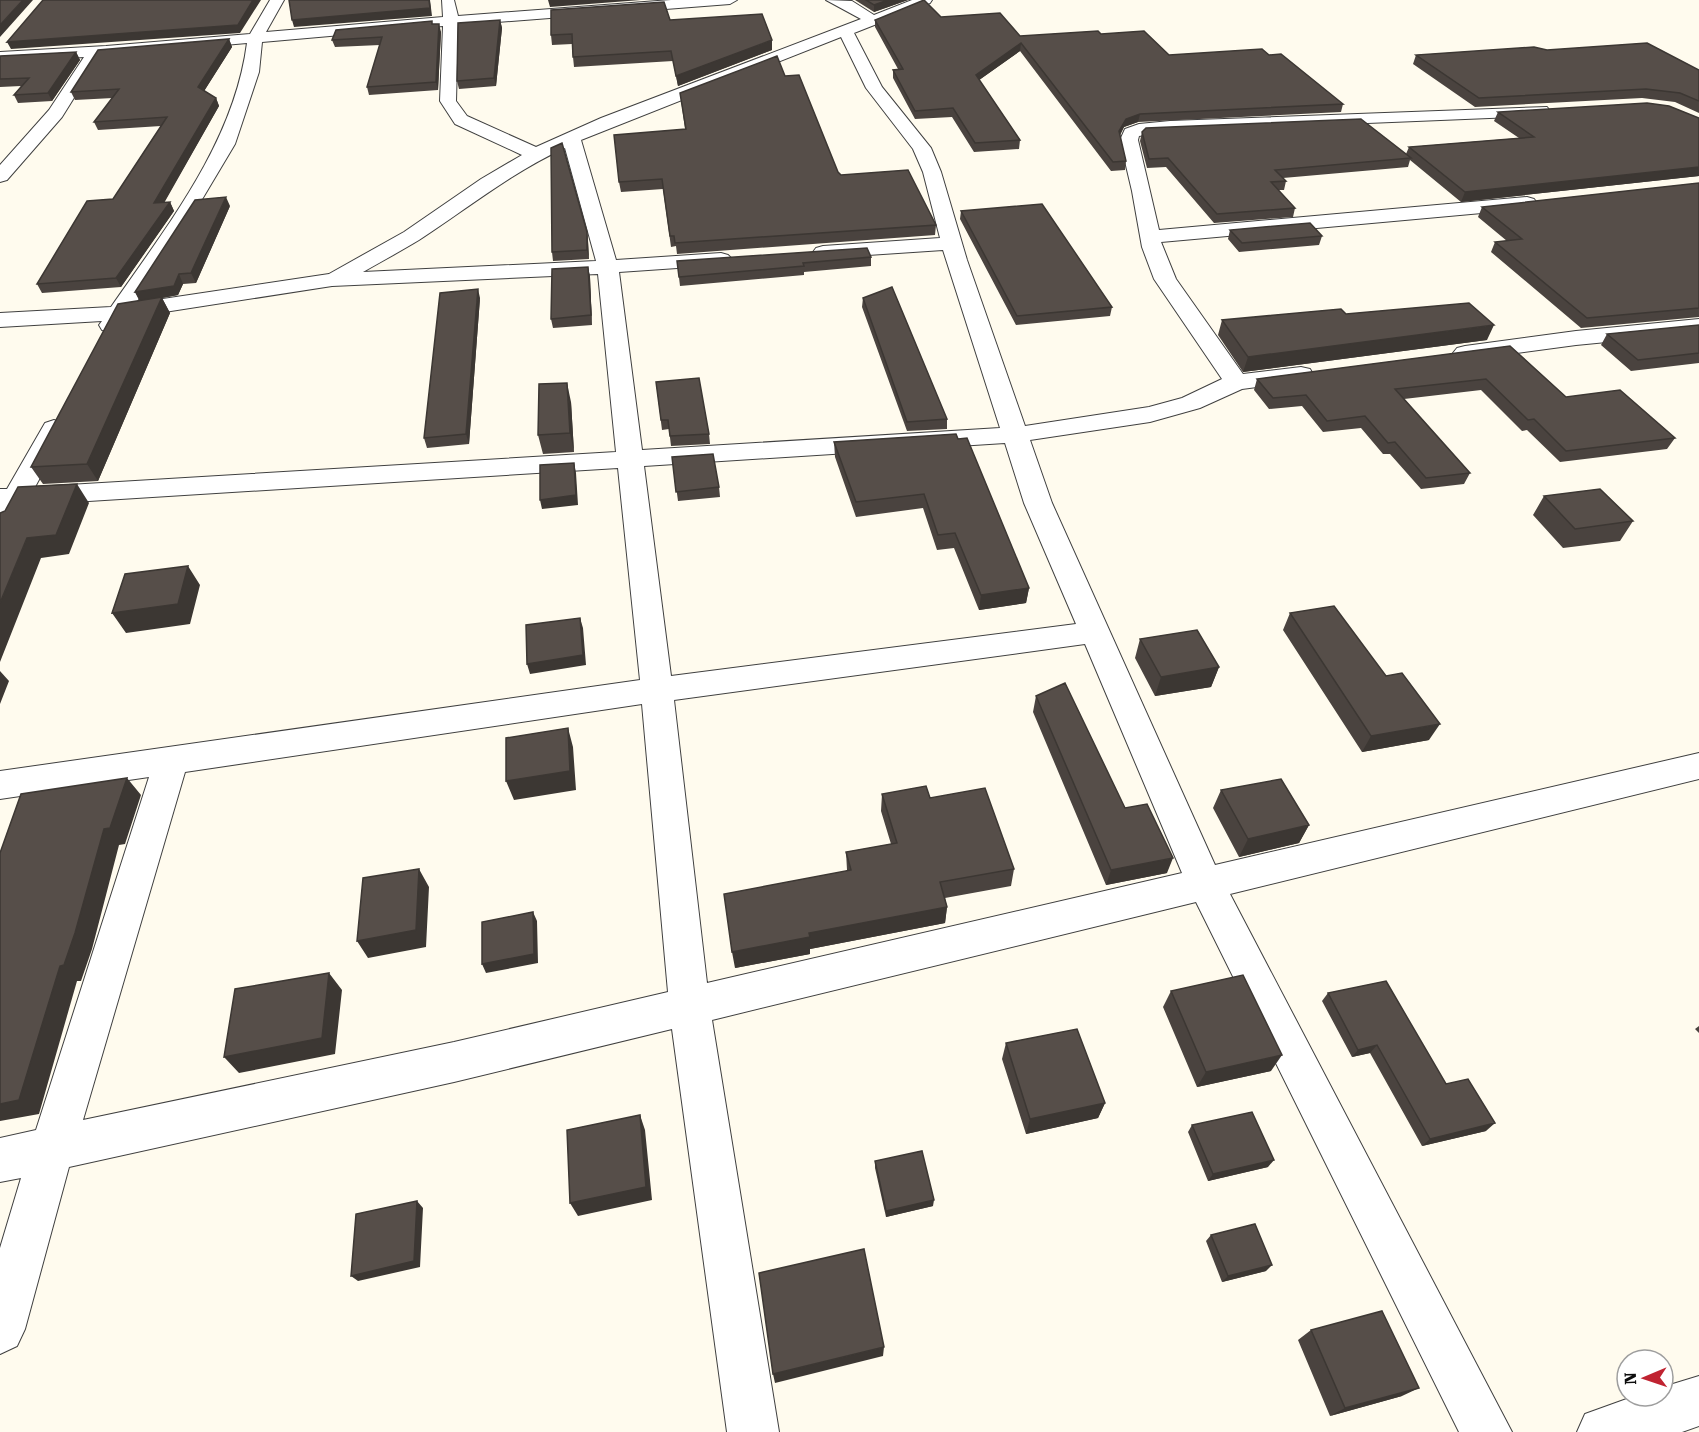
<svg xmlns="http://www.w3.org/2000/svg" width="1699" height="1432" viewBox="0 0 1699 1432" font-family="'Roboto Serif',serif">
	<rect width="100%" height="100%" fill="#fffbee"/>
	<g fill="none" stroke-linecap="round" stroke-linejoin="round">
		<defs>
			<path id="minor" d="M270,0H284L266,32L443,17L442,0H454L458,16L671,0H737L730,4L458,25L456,101L467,116L536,147L601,118L861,19L826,0L852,1L874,15L912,0H932L930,3L854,33L882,87L931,148L941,172L967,260L1025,426L1149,407L1182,398L1222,379L1154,279L1142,247L1132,191L1120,140L1125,129L1139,124L1170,121L1547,107L1550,111L1547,115L1541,116L1170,131L1139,136L1138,140L1159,230L1527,197L1534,199L1537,203L1534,207L1527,209L1161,242L1176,279L1243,374L1301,367L1310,369L1313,374L1310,379L1301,381L1242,389L1200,408L1150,422L1030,440L1052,503L1215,865L1699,753V779L1230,894L1512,1432H1459L1196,902L712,1020L779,1432H727L672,1029L454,1082L69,1167L25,1329L17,1346L0,1354V1248L21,1178L0,1182V1138L36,1130L149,777L0,799V771L640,680L618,468L25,505L10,532L0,535V489H7L45,423L54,420L63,423L67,428L35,487L616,452L598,274L332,286L126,318L118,330L110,332L102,330L99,325L102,321L0,327V313L111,307C167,226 234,143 247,43L100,56L62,117L7,180L0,182V165L49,110L84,57L0,62V52L106,46L250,34ZM443,26L440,101L455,124L522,155L481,179L404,232L329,274L136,303L182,233L235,144L259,72L262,42ZM841,37L866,88L913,149L923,172L940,238L823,246L816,248L813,252L816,256L823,258L943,250L1000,428L642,450L619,272L721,265L728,263L732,259L728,255L721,253L616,260L581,140ZM565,148L596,261L363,272C382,261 401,251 419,240C468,208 512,172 565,148ZM1005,443L1024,503L1076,624L671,676L644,466ZM1085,644L1182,873L707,983L674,700ZM642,704L668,992L454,1042L83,1120L185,772Z
				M1699,319V333L1576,345L1465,360L1457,358L1453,353L1457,348L1465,346L1576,331Z
				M1699,1376V1426L1682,1432H1577L1585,1414L1635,1396H1663V1387Z"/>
		</defs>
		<use href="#minor" stroke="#404040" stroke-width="2"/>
		<use href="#minor" fill="#fff" fill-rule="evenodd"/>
	</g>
	<path fill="#4a433f" d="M855,0H908L874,12Z
		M941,17L1020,36L1101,34L1169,55H1269L1343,104L1341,112L1138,122L1124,127L1120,135L1126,161L1125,170L1111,171L1020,51L979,80L1020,140L1019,149L974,152L952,117L915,119L893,78V70L898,69L875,27V20Z
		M500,20L502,28L496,86L459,89L457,81Z
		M670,20L772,50L678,86L673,61L574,67L573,57L572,44L552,45L551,35Z
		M433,24L441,32L438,90L369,95L367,87L380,45L335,47L332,40Z
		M229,39L232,47L204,91L216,98L219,106L164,202H170L174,211L121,287L42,293L37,284L113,199L161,126L98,130L94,122L113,98L75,100L71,92Z
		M1547,50L1699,70V113L1675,102L1642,98L1475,107L1413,64L1416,55Z
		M76,52L80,60L52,101L18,103L14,95L21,86L0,87V56Z
		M785,76L838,172L841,175L936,225L935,235L677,254L676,246L671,247L663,189L621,192L619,182L685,129L680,93Z
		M1498,112L1699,118V176L1461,202L1410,160L1408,167L1283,178L1286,181L1284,190H1278L1295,208L1293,217L1214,223L1166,167L1147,168L1140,141L1142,132L1406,154L1409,147L1519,138L1494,121Z
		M1699,183V317L1581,328L1491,252L1495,242L1507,241L1478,217L1482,207Z
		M230,206L196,283L183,284L178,295L162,298L170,313L98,481L43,484L31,467L139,300L135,292Z
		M961,211L1112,307L1110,316L1016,325L960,219Z
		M1230,230L1322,236L1319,245L1239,252L1228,239Z
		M587,232L588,241L589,259L553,261L552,252Z
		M871,257V266L804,272V275L680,286L677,261Z
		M588,267L590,277L592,325L553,328L551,319Z
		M480,298L469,444L427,448L424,438Z
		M863,298L947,419V429L907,431L862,307Z
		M1346,314L1487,340L1243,372L1218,335L1222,320Z
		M1699,325V363L1631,371L1601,345L1607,334Z
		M1510,346L1566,397L1675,438L1667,449L1560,462L1527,430L1522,431L1481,390L1404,399L1470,473L1464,484L1421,489L1390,454H1383L1361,428L1323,432L1302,406L1269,409L1254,390L1257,379Z
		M656,382L709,434L710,444L671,446L669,429L662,430Z
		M571,402L574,452L543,454L538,435Z
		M956,434L1029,588L1026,603L979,610L954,548L937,550L923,508L856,517L835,457L834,442Z
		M672,457L719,487L720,497L678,501Z
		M1544,496L1633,521L1620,541L1563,548L1533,515Z
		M1290,613L1429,740L1362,752L1283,630Z
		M1140,639L1219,667L1211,687L1155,696L1135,658Z
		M1036,696L1125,808L1167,873L1106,885L1033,712Z
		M1221,790L1309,825L1299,843L1239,857L1213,808Z
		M882,794L930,798L1014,869L1011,886L945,898L947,907L945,923L810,949V954L735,968L847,870L846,852L891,844L881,811Z
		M1171,991L1271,1071L1197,1087L1163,1007Z
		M1328,993L1446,1084L1486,1131L1422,1146L1370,1053L1352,1057L1322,1001Z
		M1699,1026V1033L1695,1029Z
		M1006,1043L1105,1103L1098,1118L1026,1134L1002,1059Z
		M1192,1125L1268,1167L1208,1181L1188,1132Z
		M875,1161L933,1206L886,1217L875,1168Z
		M1211,1235L1266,1271L1222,1282L1206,1241Z
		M1311,1330L1402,1396L1330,1416L1298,1340Z"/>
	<path fill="#3c3733" d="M23,0H33L0,37V25Z
		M253,0H261L240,33L11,49L7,42Z
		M429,0H430L432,16L294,27L292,20Z
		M548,0H641L550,7Z
		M888,0H908L874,12V5Z
		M500,20L502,28L496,86L494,78Z
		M439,24L441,32L438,90L436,82Z
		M229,39L232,47L201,96L198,87Z
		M772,40V50L678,86L676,76Z
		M1021,43L1020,51L975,83L976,75Z
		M76,52L80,60L52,101L48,93Z
		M216,98L219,106L159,212L154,203Z
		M1140,114L1138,122L1124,127L1118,139L1119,131L1126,119Z
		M1699,167V176L1461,202L1465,192Z
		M226,197L230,206L196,283L191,273Z
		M170,202L174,211L121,287L116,278Z
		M587,232L588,241L589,259L587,250Z
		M588,267L590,277L592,325L591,315Z
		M179,274L183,284L178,295L162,298L170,313L98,481L87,464L140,301L135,292Z
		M478,289L480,298L469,444L466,434Z
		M1494,325L1487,340L1243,372L1248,357Z
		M567,383L571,402L574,452L570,433Z
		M574,463L576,473L578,505L542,509L540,500Z
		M77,484L89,503L69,554L41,558L0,662V603L27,538Z
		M188,566L200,585L190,624L126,633L112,613Z
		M1029,588L1026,603L979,610L981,595Z
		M580,618L583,628L586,665L530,674L527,664Z
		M1219,667L1211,687L1155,696L1161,677Z
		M0,671L9,681L0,704Z
		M1440,724L1429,740L1362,752L1371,736Z
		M568,728L573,747L576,790L514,800L506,781Z
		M127,778L141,795L125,844L119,845L92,949L81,981H77L39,1114L0,1121V1104L60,966L104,829Z
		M1309,825L1299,843L1239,857L1248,839Z
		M1173,858L1167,873L1106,885L1111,870Z
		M419,869L429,887L426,947L368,958L357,941Z
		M947,907L945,923L810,949V954L735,968L732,952L809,933Z
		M533,912L537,921L538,963L486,973L482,964Z
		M329,973L342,990L335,1054L239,1073L224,1057Z
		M1377,1045L1370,1053L1352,1057L1358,1050Z
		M1282,1055L1271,1071L1197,1087L1206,1072Z
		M1105,1103L1098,1118L1026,1134L1030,1119Z
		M640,1115L645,1130L652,1200L578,1216L570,1203Z
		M1495,1123L1486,1131L1422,1146L1430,1139Z
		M1274,1160L1268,1167L1208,1181L1213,1174Z
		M934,1200L933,1206L886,1217V1211Z
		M417,1201L423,1208L420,1267L358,1281L351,1276Z
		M1272,1265L1266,1271L1222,1282L1228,1276Z
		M884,1347L883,1356L775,1383L773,1374Z
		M1419,1388L1402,1396L1330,1416L1345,1408Z"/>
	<path fill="#564e49" stroke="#3c3733" stroke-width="1.5" d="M0,0H23L0,25Z
		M43,0H253L238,25L7,42Z
		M289,0H429L430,8L292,20Z
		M866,0H888L874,5Z
		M924,0L941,17L1000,13L1020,36L1098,31L1101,34L1144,31L1169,55L1262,49L1269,55L1281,54L1343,104L1140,114L1126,119L1119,131L1126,161L1113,162L1021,43L976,75L1020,140L975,143L953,108L915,111L893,70L903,69L875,20Z
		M664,2L670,20L762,14L772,40L676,76L671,51L573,57L572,34L551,35V10Z
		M500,20L494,78L457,81L458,23Z
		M432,21V24H439L436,82L367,87L382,37L332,40L336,30Z
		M229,39L198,87L216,98L154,203L170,202L116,278L37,284L87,201L113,199L167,117L94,122L119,89L71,92L98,50Z
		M1647,43L1699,70V101L1680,93L1646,89L1479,98L1416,55L1534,47L1547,50Z
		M76,52L48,93L14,95L29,78L0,79V56Z
		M777,56L785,76L799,75L838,172L841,175L908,170L936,225L675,243L674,236H670L662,179L619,182L614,135L686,129L680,93Z
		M1647,103L1669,106L1699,118V167L1465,192L1409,147L1534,137L1498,112Z
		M1361,119L1411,158L1275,170L1286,181L1271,182L1295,208L1217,214L1168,158L1149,159L1142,132L1146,128Z
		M562,143L587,232V250L552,252L551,148Z
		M1699,183V308L1587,318L1495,242L1522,239L1482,207Z
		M226,197L191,273L179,274L174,286L135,292L195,200Z
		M1042,204L1112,307L1017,316L961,211Z
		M1310,223L1322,236L1242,243L1230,230Z
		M867,248L871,257L803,263L804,266L679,277L677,261Z
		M588,267L591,315L551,319L552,269Z
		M892,287L947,419L907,422L863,298Z
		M478,289L466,434L424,438L440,293Z
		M162,297L87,464L31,467L118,304Z
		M1469,303L1494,325L1248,357L1222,320L1341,309L1346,314Z
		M1699,325V353L1638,360L1607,334Z
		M1510,346L1566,397L1620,390L1675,438L1566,451L1534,419L1528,420L1486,379L1395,389L1470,473L1426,478L1395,442L1388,443L1365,416L1327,421L1306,395L1273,398L1257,379Z
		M699,378L709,434L670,436L668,420H661L656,382Z
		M567,383L570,433L538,435L539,384Z
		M956,434L958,439L967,438L1029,588L981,595L955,533L938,535L924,494L856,502L834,442Z
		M713,454L719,487L676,492L672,457Z
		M574,463L576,495L540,500V465Z
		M77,484L56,535L27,538L0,603V513L5,511L18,487Z
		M1600,489L1633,521L1575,529L1544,496Z
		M188,566L178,604L112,613L125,574Z
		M1334,606L1386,676L1402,673L1440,724L1371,736L1290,613Z
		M580,618L583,655L527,664L526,625Z
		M1197,630L1219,667L1161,677L1140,639Z
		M1065,683L1125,808L1147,804L1173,858L1111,870L1036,696Z
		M568,728L570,771L506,781V738Z
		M127,778L110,828L104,829L75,933L64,965L60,966L19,1100L0,1104V853L21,794Z
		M1281,779L1309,825L1248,839L1221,790Z
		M926,786L930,798L985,788L1014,869L940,882L947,907L809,933L810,937L732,952L724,894L851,870L846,852L897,843L882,794Z
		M419,869L416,930L357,941L363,878Z
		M533,912L534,954L482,964V922Z
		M329,973L322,1038L224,1057L235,989Z
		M1243,975L1282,1055L1206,1072L1171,991Z
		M1386,981L1446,1084L1468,1079L1495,1123L1430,1139L1377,1045L1358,1050L1328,993Z
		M1077,1029L1105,1103L1030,1119L1006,1043Z
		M1252,1112L1274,1160L1213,1174L1192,1125Z
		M640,1115L646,1187L570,1203L567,1130Z
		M922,1151L934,1200L886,1211L875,1161Z
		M417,1201L414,1261L351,1276L356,1214Z
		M1255,1224L1272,1265L1228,1276L1211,1235Z
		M864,1249L884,1347L773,1374L759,1273Z
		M1382,1311L1419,1388L1345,1408L1311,1330Z"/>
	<g transform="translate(1645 1378) rotate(268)"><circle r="28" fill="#ffffff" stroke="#9e9e9e" stroke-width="1.5"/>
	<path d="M0-4.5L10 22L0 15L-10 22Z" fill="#c02331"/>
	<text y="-9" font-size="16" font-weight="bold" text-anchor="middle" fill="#0d0d0d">N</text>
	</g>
</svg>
